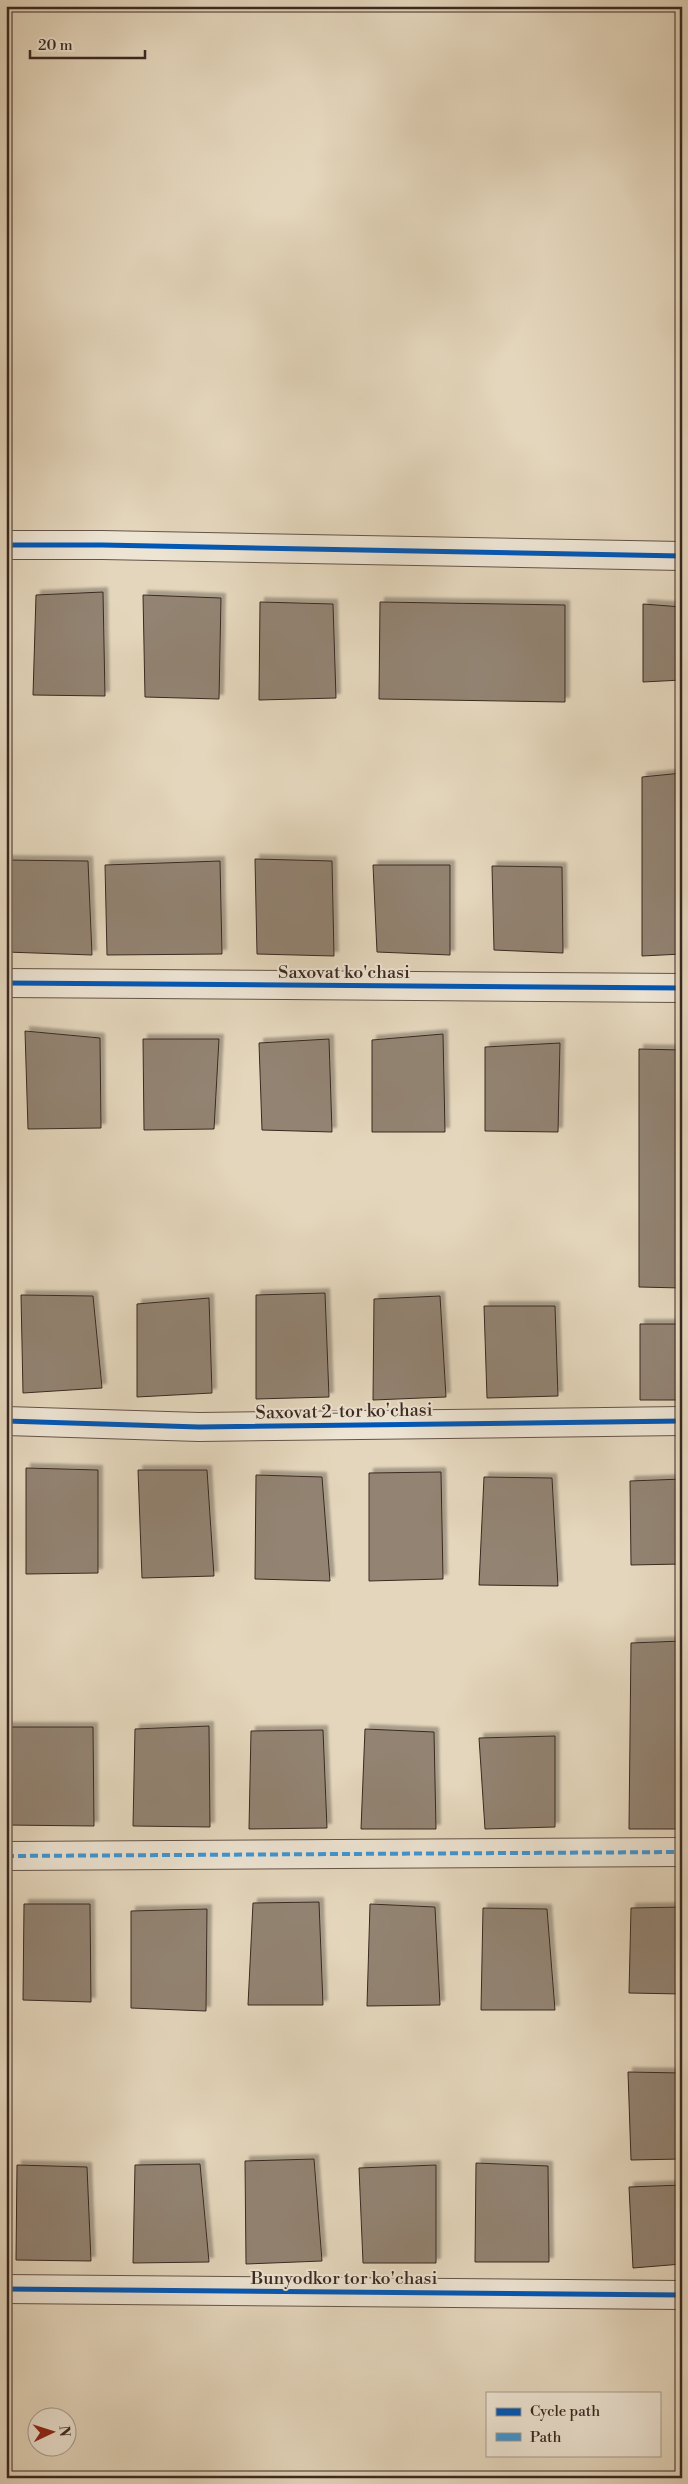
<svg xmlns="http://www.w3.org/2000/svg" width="688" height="2484" viewBox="0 0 688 2484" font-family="'Libre Bodoni',serif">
	<defs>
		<filter id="shadow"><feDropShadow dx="4.5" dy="-4.5" stdDeviation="1" flood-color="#0004"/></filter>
	</defs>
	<rect width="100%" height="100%" fill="#e4d6bc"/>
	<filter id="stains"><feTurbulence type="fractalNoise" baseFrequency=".004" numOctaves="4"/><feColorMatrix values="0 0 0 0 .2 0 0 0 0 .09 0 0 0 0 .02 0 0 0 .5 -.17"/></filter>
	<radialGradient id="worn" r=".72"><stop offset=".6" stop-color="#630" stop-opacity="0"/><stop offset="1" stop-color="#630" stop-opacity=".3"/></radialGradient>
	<path fill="#928372" stroke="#3a2921" filter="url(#shadow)" d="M103,592L105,696L33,695L36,595Z
		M143,595L221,598L219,699L145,697Z
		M260,602L333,604L336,698L259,700Z
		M380,602L565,605V702L379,699Z
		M643,604L682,607V680L643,682Z
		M682,773V954L642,956V777Z
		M255,859L332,861L334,956L257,954Z
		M6,860L88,861L92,955L6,952Z
		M220,861L222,954L107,955L105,865Z
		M373,865H450V955L377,952Z
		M492,866L562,867L563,953L494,950Z
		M25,1031L100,1038L101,1128L28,1129Z
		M443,1034L445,1132H372V1040Z
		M143,1039H219L214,1129L144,1130Z
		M329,1039L332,1132L262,1130L259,1043Z
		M560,1043L558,1132L485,1131V1047Z
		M639,1049L682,1050V1288L639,1287Z
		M325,1293L329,1397L256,1399V1295Z
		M21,1295L93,1296L102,1388L23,1393Z
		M440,1296L446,1397L373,1400L374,1299Z
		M209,1298L212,1393L137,1397V1304Z
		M484,1306H555L558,1396L487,1398Z
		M640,1324H682V1400H640Z
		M26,1468L98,1470V1573L26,1574Z
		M138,1470H207L214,1576L142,1578Z
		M441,1472L443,1579L369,1581V1473Z
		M256,1475L322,1477L330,1581L255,1579Z
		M484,1477L552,1478L558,1586L479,1585Z
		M682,1479V1564L631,1565L630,1481Z
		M682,1641V1829H629L631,1643Z
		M209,1726L210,1827L133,1826L135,1729Z
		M6,1727H93L94,1826L6,1825Z
		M365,1729L434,1732L436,1829H361Z
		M323,1730L327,1828L249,1829L251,1731Z
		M555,1736V1827L485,1829L479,1738Z
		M319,1902L323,2005H248L253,1903Z
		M24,1904H90L91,2002L23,2000Z
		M370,1904L435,1907L440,2005L367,2006Z
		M682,1907V1994L629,1993L631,1908Z
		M483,1908L547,1909L555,2010H481Z
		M207,1909L206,2011L131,2008V1911Z
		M628,2072L682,2073V2159L631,2160Z
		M314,2159L322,2261L246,2264L245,2161Z
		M476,2163L548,2166L549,2262H475Z
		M200,2164L209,2262L133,2263L135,2165Z
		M17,2165L87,2167L91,2261L16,2260Z
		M436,2165V2263H363L359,2168Z
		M682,2185V2264L633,2268L629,2187Z"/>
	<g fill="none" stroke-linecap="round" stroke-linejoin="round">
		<defs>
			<path id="minor" d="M6,545H102L682,556
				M6,983L682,988
				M6,1421L199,1427L682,1421
				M6,1856L682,1852
				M6,2289L682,2295"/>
		</defs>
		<use href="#minor" stroke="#645448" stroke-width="30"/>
		<use href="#minor" stroke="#ede4d3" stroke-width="28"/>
		<path stroke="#3e96d5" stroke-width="4" stroke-dasharray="8 4" stroke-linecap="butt" d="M6,1856L682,1852"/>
		<defs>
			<path id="cycleway" d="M6,545H102L682,556
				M6,983L682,988
				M6,1421L199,1427L682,1421
				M6,2289L682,2295"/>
		</defs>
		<use href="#cycleway" stroke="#ede4d3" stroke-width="8"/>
		<use href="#cycleway" stroke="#0057b8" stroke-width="5"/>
	</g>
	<g text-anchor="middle" stroke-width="4" stroke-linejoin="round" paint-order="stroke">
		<g font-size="18" fill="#3a2921" stroke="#ede4d3">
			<text x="344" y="978">Saxovat ko'chasi</text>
			<text transform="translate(344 1411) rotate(-1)" y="6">Saxovat 2-tor ko'chasi</text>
			<text x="344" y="2284">Bunyodkor tor ko'chasi</text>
		</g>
	</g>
	<rect width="688" height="2484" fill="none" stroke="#e4d6bc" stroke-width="25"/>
	<rect x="8" y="8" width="673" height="2469" fill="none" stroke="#3a2921" stroke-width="2.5"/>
	<rect x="12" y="12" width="663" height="2459" fill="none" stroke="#3a2921"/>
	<rect x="486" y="2392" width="175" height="65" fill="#ede4d3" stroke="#a5998c"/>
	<rect x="496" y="2408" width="25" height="8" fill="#0057b8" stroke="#a5998c"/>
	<text x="530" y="2416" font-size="15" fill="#3a2921">Cycle path</text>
	<rect x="496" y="2433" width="25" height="8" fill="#3e96d5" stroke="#a5998c"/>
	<text x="530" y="2442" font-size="15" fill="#3a2921">Path</text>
	<g transform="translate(52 2432) rotate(86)"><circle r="24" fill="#ede4d3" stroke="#a5998c"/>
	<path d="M0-4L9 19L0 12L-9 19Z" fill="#8f2418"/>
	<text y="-8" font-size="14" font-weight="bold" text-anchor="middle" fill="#3a2921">N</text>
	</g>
	<path d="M30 50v8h115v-8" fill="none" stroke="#3a2921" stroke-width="2.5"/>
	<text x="38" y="50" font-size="15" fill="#3a2921" stroke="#ede4d3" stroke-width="4" paint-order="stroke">20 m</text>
	<rect width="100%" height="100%" filter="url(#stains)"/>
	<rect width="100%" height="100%" fill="url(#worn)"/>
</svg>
